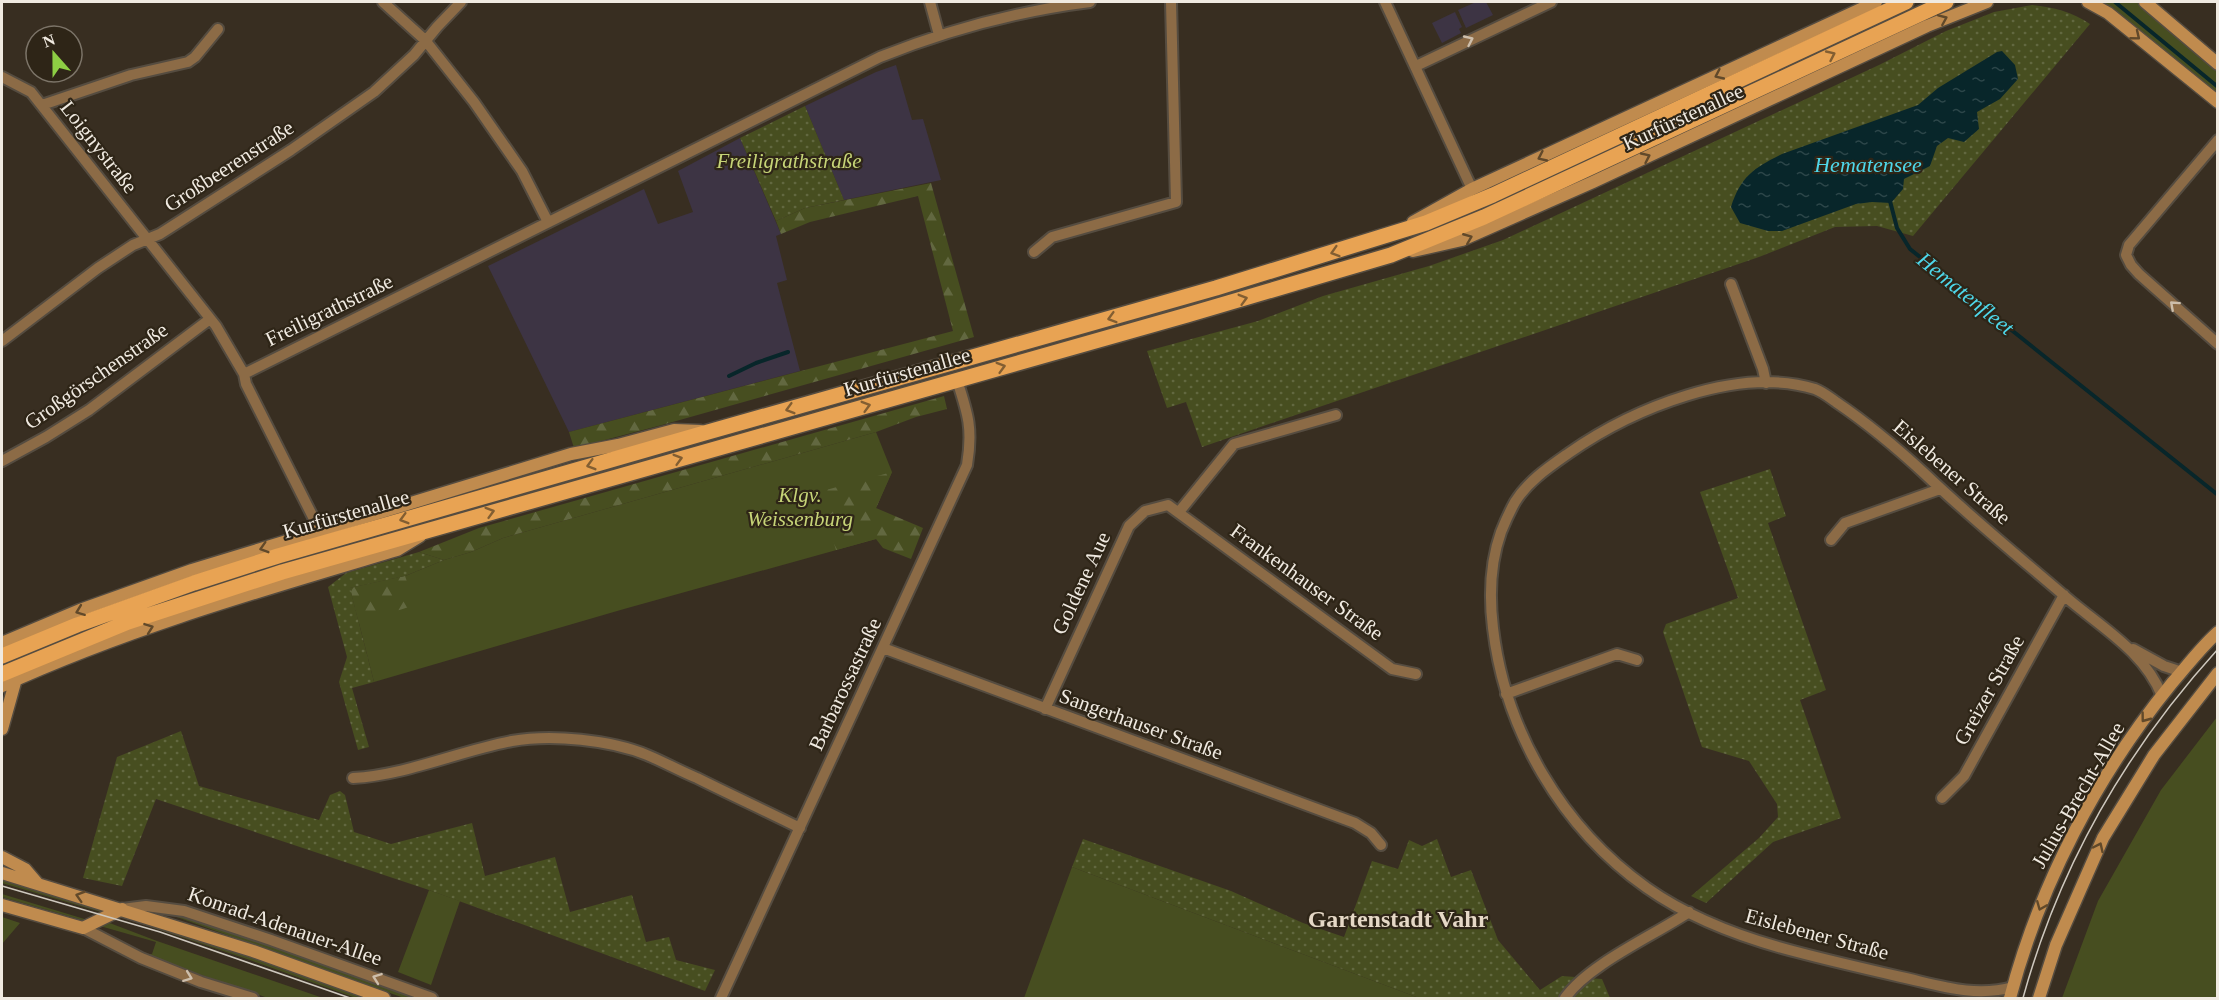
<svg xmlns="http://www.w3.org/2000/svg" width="2219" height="1000" viewBox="0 0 2219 1000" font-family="Georgia,serif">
	<defs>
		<pattern id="forest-firs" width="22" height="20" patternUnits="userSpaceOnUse" patternTransform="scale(1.5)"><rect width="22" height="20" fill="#474e20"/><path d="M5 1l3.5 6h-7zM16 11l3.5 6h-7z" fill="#626840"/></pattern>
		<pattern id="park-dots" width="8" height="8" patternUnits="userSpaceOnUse" patternTransform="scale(1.5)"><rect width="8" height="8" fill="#474e20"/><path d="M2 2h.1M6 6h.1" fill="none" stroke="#626840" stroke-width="1.8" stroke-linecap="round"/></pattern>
		<pattern id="water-ripples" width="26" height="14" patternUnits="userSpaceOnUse" patternTransform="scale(1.5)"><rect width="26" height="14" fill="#08262a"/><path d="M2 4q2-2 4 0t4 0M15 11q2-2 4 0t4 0" fill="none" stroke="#2c4649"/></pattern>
	</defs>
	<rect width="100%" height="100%" fill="#382e21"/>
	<path fill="#3d3444" d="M1476,2H1486L1493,15L1466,28L1458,10Z
		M1455,12L1462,27L1459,29L1461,33L1442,43L1432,23Z
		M896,65L912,120L923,119L941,180L844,200L805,106L876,72Z
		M740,138L781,234L776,236L787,280L777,283L800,371L569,432L488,266L644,189L658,224L693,212L678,171Z"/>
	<path fill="#474e20" d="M2101,2H2137L2217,71V95L2121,15Z
		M876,432L892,472L876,508V539L624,609L374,682L350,588L405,576L444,560L471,552L503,538Z
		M2217,717V998H2062L2098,901L2161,790Z
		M1072,867L1419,998H1024Z
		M2,880L109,910L104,913L2,883Z
		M429,890L460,901L431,985L398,972Z
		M2,894L91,921L89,922L2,897Z
		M160,911C247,930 331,968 415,998H404Z
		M121,914L251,956L367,998H356L250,960L118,916Z
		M2,917L20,923L2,944Z
		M107,922L157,941L323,998H268L147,956L148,954H152L156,942L100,926Z"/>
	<path fill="url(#forest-firs)" d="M931,183L974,337L662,425L574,448L569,432L953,331L918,196L810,222L781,234L776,221L805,208Z
		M944,396L947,409L916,417L876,432L503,538L471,552L444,560L419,552L479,528Z
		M892,472L876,508L923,528L911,559L883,548L876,539L836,550L825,513L826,490Z
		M405,576L415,605L359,623L350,588Z"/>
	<path fill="url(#park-dots)" d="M2032,5C2054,7 2072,12 2090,24L1913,236L1877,226L1835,227L1759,257L1202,447L1186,402L1167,408L1147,351L1258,321L1323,296L1429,266L1503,240L1879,65L1946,31L1994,12Z
		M805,106L844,200L805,208L776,221L740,138Z
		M1770,469L1786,516L1768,523L1826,690L1800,700L1841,818L1773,842L1706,903L1691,896L1759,838L1778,817L1777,804L1749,761L1702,747L1663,632L1666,624L1738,598L1700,492Z
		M419,552L444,560L405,576L350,588L374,682L352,688L369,747L358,750L339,682L347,657L328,587L346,573Z
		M181,731L199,786L319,820L330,795L340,791L345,795L354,832L391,844L472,823L485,876L555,857L570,912L632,895L646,942L669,937L676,960L715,970L705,991L429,890L156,799L122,886L83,878L117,757Z
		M1083,839L1231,891L1303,923L1344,937L1372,861L1398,869L1409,840L1422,846L1437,839L1451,877L1471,870L1498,940L1540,990L1562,976L1602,979L1610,998H1419L1072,867Z"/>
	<path fill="url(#water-ripples)" d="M2002,51L2015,65L2018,79L2000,99L1977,112L1979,129L1964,142L1948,138L1937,146L1930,166L1904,179L1903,189L1891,203L1872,202L1856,204L1782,231H1768L1740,223L1731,207C1741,176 1754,168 1782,154L1918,105L1938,88L1997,52Z"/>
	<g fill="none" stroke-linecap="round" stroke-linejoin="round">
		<path stroke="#08262a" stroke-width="4" d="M2115,2L2218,87
			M1890,201L1897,228L1910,249L2218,495
			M729,376L756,363L788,352"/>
		<defs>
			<path id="street" d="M383,2L425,40L474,102L522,171L548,222
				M930,2L939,35
				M1385,2L1472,189
				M1416,66L1551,2
				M2,77L31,92L216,326L244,374L246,384L320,531
				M42,105L131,75L188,62L195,57L218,29
				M2218,140L2129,245L2126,255L2131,265L2139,274L2218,344
				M1034,252L1052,237L1176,202L1171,2
				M1731,284L1763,369L1766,383
				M2,341L98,268L133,245L160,234L291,150L374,92L414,55L437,27L461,2
				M244,374L880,57C948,30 1018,11 1090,2
				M2,461L46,437L89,410L210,319
				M1179,512L1234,444L1336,415
				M1831,540L1845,523L1940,489
				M883,648L1355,823L1371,833L1381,845
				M2133,649L2164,666L2182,672
				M1506,694L1617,654L1637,660
				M1045,709L1129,526L1145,511L1168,505L1392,669L1416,674
				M353,778C407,775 459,751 512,741C552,734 611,740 647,755C664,762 680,771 697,778C731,795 766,811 800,828
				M1942,798L1964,776L2064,595
				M122,909L146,906L184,911L271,940L432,998
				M83,928L141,958L201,982L253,998
				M2013,987C1974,998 1938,985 1901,977C1866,969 1831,961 1797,952C1746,939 1691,919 1647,888C1562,828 1505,731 1493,628C1489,595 1490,563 1501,532C1505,522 1510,511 1515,502C1528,481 1549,467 1569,453C1632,409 1738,365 1815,389C1823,392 1829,397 1836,402C1867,423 1897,448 1925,474C1970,517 2019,557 2067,598C2101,627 2145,652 2162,696
				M721,998L967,465C973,429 968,414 957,380
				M1565,998C1589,964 1653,936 1689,912"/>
			<path id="secondary" d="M2088,2L2108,13L2218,102
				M2145,2L2218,64
				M1413,222L1472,189L1876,2
				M1413,251L1462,240L1593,182L1927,26L1987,2
				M2,643L80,610L192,570L571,454L618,445L674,430L701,431
				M2,686C129,628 263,590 397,550L420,536
				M2,729L16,679
				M2,857L25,869L37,883
				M2,873L253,951L384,998
				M2,905L83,928L122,909
				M2010,998C2040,884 2097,775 2172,683C2187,666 2201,647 2218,632
				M2039,998L2056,945L2103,838L2154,755L2218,673"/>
			<path id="primary" d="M2,656L77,625L194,583L278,556L708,432L1216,288L1426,223L1493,195L1906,2
				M2,674L128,622L282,572L1187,315L1391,255L1484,217L1946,2"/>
		</defs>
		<use href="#street" stroke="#554c40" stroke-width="14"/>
		<use href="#secondary" stroke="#554c40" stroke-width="15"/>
		<use href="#primary" stroke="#554c40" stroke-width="18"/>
		<use href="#street" stroke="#8c6b46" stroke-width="10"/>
		<use href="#secondary" stroke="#c08b4e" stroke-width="12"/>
		<use href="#primary" stroke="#e8a353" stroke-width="15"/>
		<path stroke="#cec8be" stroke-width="1.5" d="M2,886L160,932L350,998
			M2023,998C2059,867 2126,750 2218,649"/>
	</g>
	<defs><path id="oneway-chevron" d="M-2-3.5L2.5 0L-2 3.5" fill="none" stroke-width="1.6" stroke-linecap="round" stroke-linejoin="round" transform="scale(1.5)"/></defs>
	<g stroke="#61492a">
		<use href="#oneway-chevron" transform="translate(1943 19) rotate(-23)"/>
		<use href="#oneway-chevron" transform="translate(2136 36) rotate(39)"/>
		<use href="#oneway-chevron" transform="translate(1719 75) rotate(155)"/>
		<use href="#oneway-chevron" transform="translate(1542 157) rotate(155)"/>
		<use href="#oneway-chevron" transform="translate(1646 157) rotate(-25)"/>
		<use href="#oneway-chevron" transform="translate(1468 238) rotate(-22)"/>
		<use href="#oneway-chevron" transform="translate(264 548) rotate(163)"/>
		<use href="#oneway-chevron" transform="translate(80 611) rotate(159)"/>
		<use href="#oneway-chevron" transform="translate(149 628) rotate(-20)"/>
		<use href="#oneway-chevron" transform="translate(2145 718) rotate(127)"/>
		<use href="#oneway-chevron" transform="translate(2099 847) rotate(-65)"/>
		<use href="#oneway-chevron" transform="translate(80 896) rotate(-163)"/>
		<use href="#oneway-chevron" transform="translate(2041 906) rotate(112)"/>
	</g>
	<g stroke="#cdbeab">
		<use href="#oneway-chevron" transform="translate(1469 40) rotate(-25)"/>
		<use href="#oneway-chevron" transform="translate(2174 305) rotate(-138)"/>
		<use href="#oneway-chevron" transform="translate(188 977) rotate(21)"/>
		<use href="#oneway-chevron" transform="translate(377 978) rotate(-160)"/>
	</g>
	<g stroke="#825e32">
		<use href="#oneway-chevron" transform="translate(1831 55) rotate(-25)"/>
		<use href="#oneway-chevron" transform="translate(1335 252) rotate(163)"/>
		<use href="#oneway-chevron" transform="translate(1243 299) rotate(-16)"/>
		<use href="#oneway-chevron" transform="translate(1112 318) rotate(164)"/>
		<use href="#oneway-chevron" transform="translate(1001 367) rotate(-16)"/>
		<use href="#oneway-chevron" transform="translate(866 406) rotate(-16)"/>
		<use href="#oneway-chevron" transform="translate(790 409) rotate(164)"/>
		<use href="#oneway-chevron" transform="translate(678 459) rotate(-16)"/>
		<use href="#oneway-chevron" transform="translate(591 465) rotate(164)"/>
		<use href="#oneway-chevron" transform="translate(490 512) rotate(-16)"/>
		<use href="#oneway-chevron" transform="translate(404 519) rotate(164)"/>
	</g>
	<g text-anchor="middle" stroke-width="4.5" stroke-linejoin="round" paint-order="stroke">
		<g font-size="21" fill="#f0eae1" stroke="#2e2517">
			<text transform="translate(1683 117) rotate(-25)" y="7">Kurfürstenallee</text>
			<text transform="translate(99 147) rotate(52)" y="7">Loignystraße</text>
			<text transform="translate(229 166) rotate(-33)" y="7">Großbeerenstraße</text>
			<text transform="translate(329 310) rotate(-26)" y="7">Freiligrathstraße</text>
			<text transform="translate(907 372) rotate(-16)" y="7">Kurfürstenallee</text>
			<text transform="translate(96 376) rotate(-35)" y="7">Großgörschenstraße</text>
			<text transform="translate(1952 472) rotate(41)" y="7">Eislebener Straße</text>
			<text transform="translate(346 514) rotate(-16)" y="7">Kurfürstenallee</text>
			<text transform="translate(1307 582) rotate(36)" y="7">Frankenhauser Straße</text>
			<text transform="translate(1081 583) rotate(-65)" y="7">Goldene Aue</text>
			<text transform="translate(845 684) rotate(-65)" y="7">Barbarossastraße</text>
			<text transform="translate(1989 690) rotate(-61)" y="7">Greizer Straße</text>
			<text transform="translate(1141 724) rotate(20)" y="7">Sangerhauser Straße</text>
			<text transform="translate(2078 795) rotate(-60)" y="7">Julius-Brecht-Allee</text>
			<text transform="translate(285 926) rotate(19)" y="7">Konrad-Adenauer-Allee</text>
			<text transform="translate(1817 934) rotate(15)" y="7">Eislebener Straße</text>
		</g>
		<g font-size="21" font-style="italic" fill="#c6d477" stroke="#2e2517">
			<text x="789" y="168">Freiligrathstraße</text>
			<text x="800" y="502">Klgv.<tspan x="800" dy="24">Weissenburg</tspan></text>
		</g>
		<g font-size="22" font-style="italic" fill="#4ed7ea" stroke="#2e2517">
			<text x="1868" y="172">Hematensee</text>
			<text transform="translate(1966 293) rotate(39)" y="8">Hematenfleet</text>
		</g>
		<g font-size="24" font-weight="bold" fill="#e5d8c6" stroke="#2e2517">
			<text x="1398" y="927">Gartenstadt Vahr</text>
		</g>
	</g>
	<rect width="2219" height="1000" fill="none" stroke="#f0eae1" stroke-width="6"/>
	<g transform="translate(54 54) rotate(339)"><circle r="28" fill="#2e2517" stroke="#7c7468" stroke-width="1.5"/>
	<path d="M0-4.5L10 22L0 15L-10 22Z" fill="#8dce44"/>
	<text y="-9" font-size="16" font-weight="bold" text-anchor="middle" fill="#f0eae1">N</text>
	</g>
</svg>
